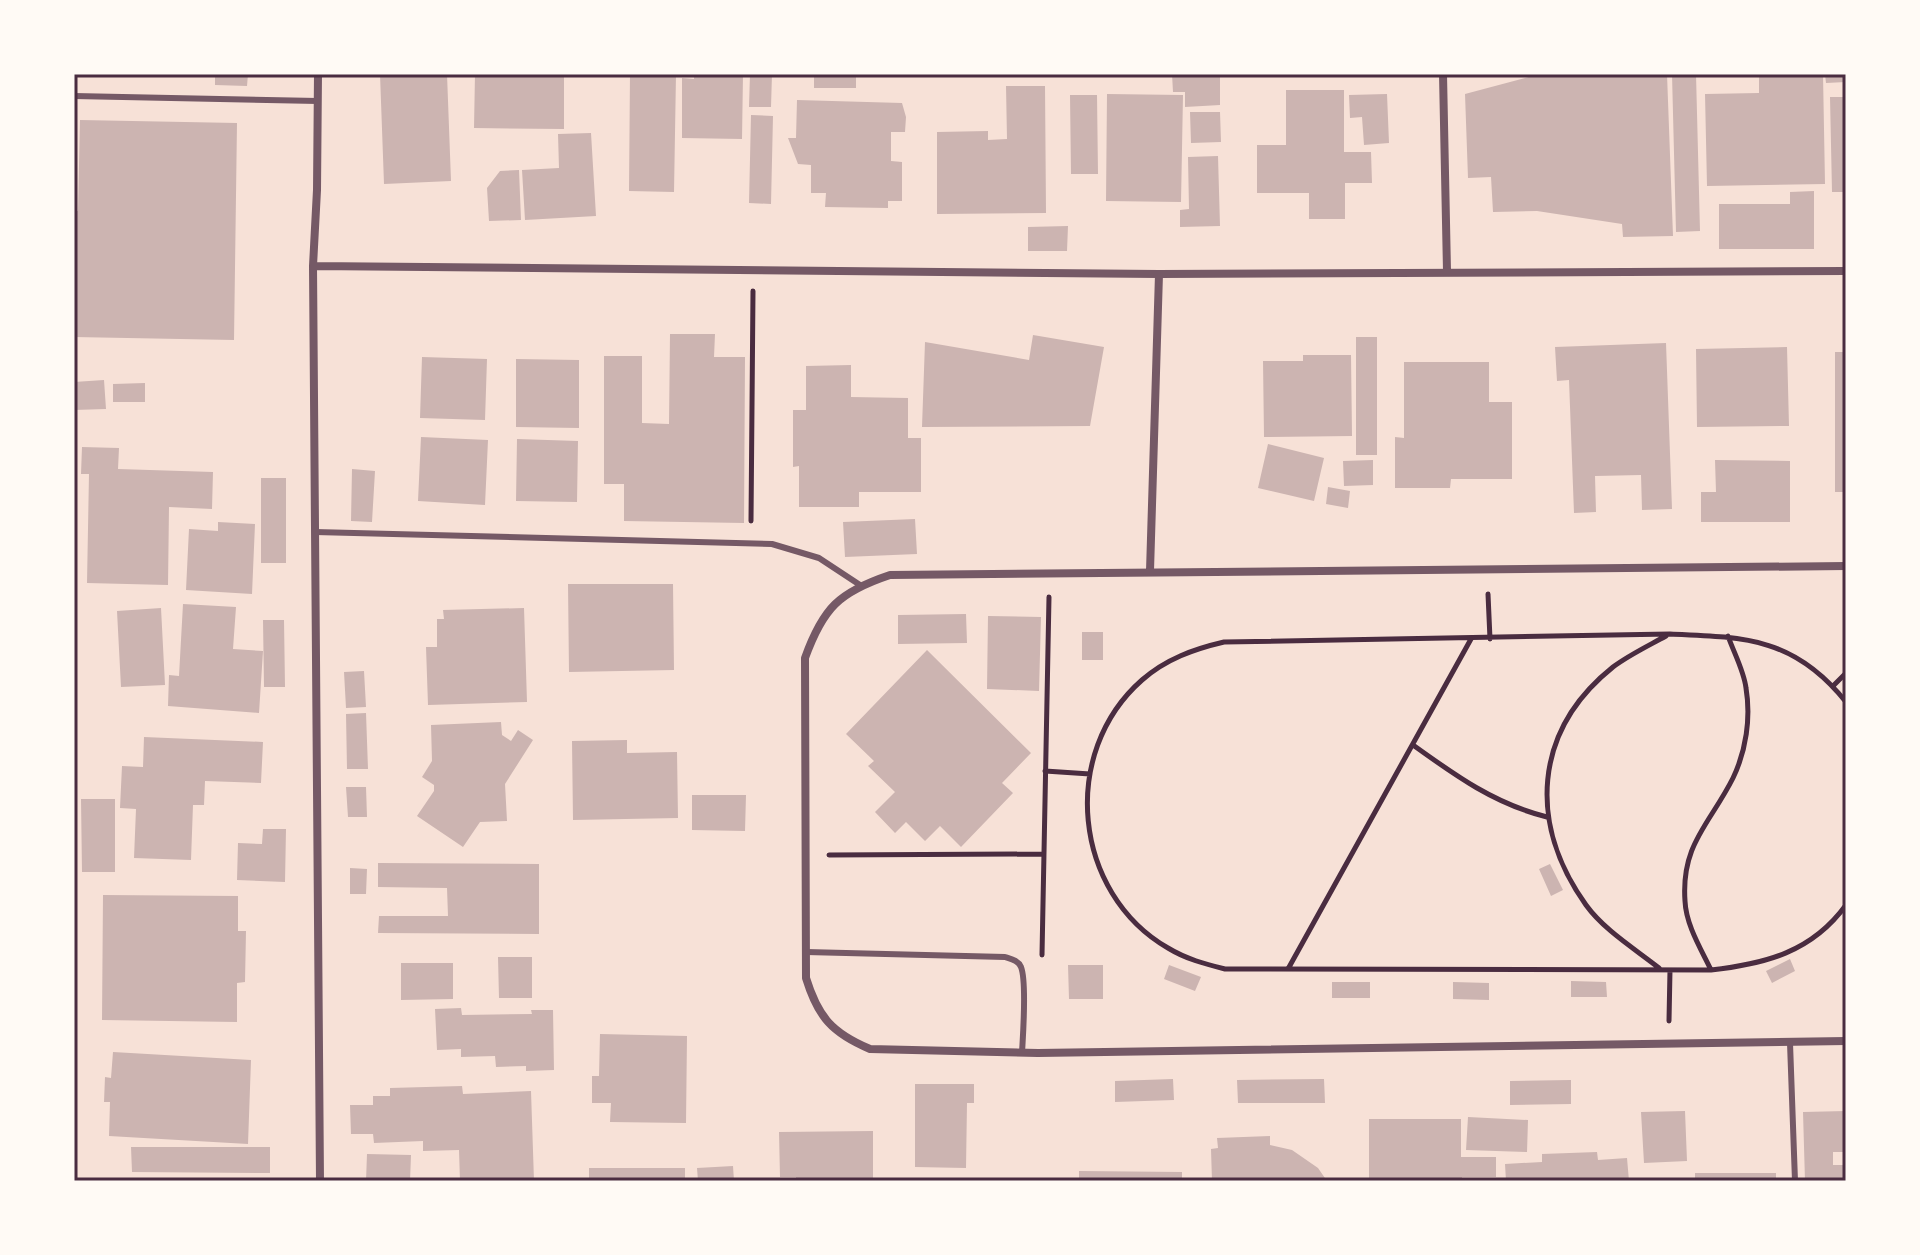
<svg xmlns="http://www.w3.org/2000/svg" width="1920" height="1255" viewBox="0 0 1920 1255" font-family="Merriweather,serif">
	<rect width="100%" height="100%" fill="#f7e1d7"/>
	<path fill="#ccb4b1" d="M215,74H248L247,86L215,85Z
		M380,74H447L451,181L384,184Z
		M475,74H564V129L474,128Z
		M630,74H676L674,192L629,191Z
		M694,74H743L742,139L682,138V78L694,79Z
		M750,74H772L771,107H749Z
		M814,74H856V88H814Z
		M1172,74H1220V105L1185,107V92H1173Z
		M1540,74H1667L1673,236L1623,237L1622,224L1537,211L1493,212L1491,177L1468,178L1465,94Z
		M1672,74H1696L1700,231L1676,232Z
		M1759,74H1823L1825,184L1707,186L1705,94L1759,93Z
		M1825,74H1846V82L1826,83Z
		M1006,86H1045L1046,213L937,214V132L988,131V140L1007,139Z
		M1286,90H1344V152H1371L1372,183H1345V219H1309V193H1257V145H1286Z
		M1107,94L1183,95L1181,202L1106,201Z
		M1387,94L1389,143L1364,145L1362,117L1350,118L1349,95Z
		M1070,95H1097L1098,174H1071Z
		M1830,97H1846V192H1832Z
		M797,100L902,103L906,117L905,132H891V161L902,162V201H888V208L825,207L826,193H811V165L798,164L788,138H796Z
		M1190,112H1220L1221,142L1191,143Z
		M751,115L773,116L771,204L749,203Z
		M80,120L237,123L234,340L74,337V210L78,211Z
		M591,133L596,216L525,220L522,170L559,168L558,134Z
		M1218,156L1220,226L1180,227V210L1189,209L1188,157Z
		M519,170L521,220L489,221L487,188L500,171Z
		M1814,191V249H1719V204H1790V192Z
		M1068,226L1067,251H1028V227Z
		M670,334H715L714,357H745L744,523L624,521V484H604V356H642V423L669,424Z
		M1033,335L1104,347L1090,426L922,427L925,342L1029,360Z
		M1356,337H1377V455H1356Z
		M1666,343L1672,509L1642,510L1641,475L1595,476L1596,512L1574,513L1569,380L1557,381L1555,347Z
		M1787,347L1789,426L1697,427L1696,349Z
		M1835,352H1846V492H1835Z
		M1303,355H1351L1352,436L1264,437L1263,361H1303Z
		M422,357L487,359L485,420L420,418Z
		M516,359L579,360V428L516,427Z
		M1404,362H1489V402H1512V479H1451L1450,488H1395V437L1404,438Z
		M851,365V397L908,398V438H921V492H859V507H799V466L793,467V410H806V366Z
		M104,380L106,409L74,410V382Z
		M145,383V402H113V384Z
		M421,437L488,440L485,505L418,501Z
		M517,439L578,441L577,502L516,501Z
		M1268,444L1324,458L1314,501L1258,488Z
		M82,447L119,448L118,469L213,472L212,509L169,507L168,585L87,583L89,474H81Z
		M1373,460V485L1344,486L1343,461Z
		M1715,460L1790,461V522H1701V492H1716Z
		M352,469L375,471L372,522L351,521Z
		M261,478H286V563H261Z
		M1328,487L1350,491L1348,508L1326,504Z
		M915,519L917,554L845,557L843,522Z
		M218,522L255,524L252,594L186,590L189,529L218,531Z
		M568,584H673L674,670L569,672Z
		M183,604L236,607L233,649L263,651L259,713L168,706L169,675L179,676Z
		M161,608L165,685L121,687L117,611Z
		M524,608L527,702L428,705L426,647H437V619H444L443,610Z
		M966,614L967,643L898,644V615Z
		M988,616L1041,617L1039,691L987,689Z
		M263,620H284L285,687H264Z
		M1082,632H1103V660H1082Z
		M927,650L1031,753L1002,783L1013,793L961,847L940,826L925,841L906,822L895,833L875,812L895,792L868,766L874,761L846,734Z
		M364,671L366,707L346,708L344,672Z
		M366,713L368,769H347L346,714Z
		M501,722L502,735L511,741L518,730L533,740L505,784L507,821L480,822L463,847L417,816L434,791V785L422,777L432,761L431,725Z
		M144,737L263,742L261,783L205,781L204,805H193L191,860L134,858L136,809L120,808L122,766L143,767Z
		M627,740V753L677,752L678,818L573,820L572,741Z
		M346,787H366L367,817H348Z
		M692,795H746L745,831L692,830Z
		M81,799H115V872H82Z
		M263,829H286L285,882L237,880L238,843L262,844Z
		M378,863L539,864V934L378,933L379,916H448L447,888L378,887Z
		M1550,864L1563,890L1551,896L1539,869Z
		M350,868L367,869L366,894H350Z
		M103,895L238,896V931H246L245,982L237,983V1022L102,1020Z
		M498,957H532V998H499Z
		M1790,959L1795,971L1772,983L1766,971Z
		M401,963H453V999L401,1000Z
		M1068,965H1103V999H1069Z
		M1169,965L1201,977L1195,991L1164,979Z
		M1571,981L1606,982L1607,997H1571Z
		M1332,982H1370V998H1332Z
		M1453,982L1489,983V1000L1453,999Z
		M461,1008L462,1015L532,1014L531,1010H553L554,1070L526,1071V1066L496,1067L495,1056L461,1057V1049L437,1050L435,1009Z
		M600,1034L687,1036L686,1123L610,1122L611,1103H592V1076H599Z
		M113,1052L251,1060L248,1144L109,1136L110,1102H104L105,1077L111,1078Z
		M1173,1079L1174,1100L1115,1102V1081Z
		M1324,1079L1325,1103H1238L1237,1080Z
		M1571,1080V1104L1510,1105V1081Z
		M915,1084H974V1103H967L966,1168L915,1167Z
		M462,1086L463,1094L531,1091L534,1181H460L459,1150L423,1151V1141L374,1143L373,1134H351L350,1105H373V1096H390V1088Z
		M1685,1111L1687,1161L1644,1163L1641,1112Z
		M1846,1111V1152H1833V1165H1846V1181H1805L1803,1112Z
		M1468,1117L1528,1120L1527,1152L1466,1150Z
		M1369,1119H1461V1157H1496V1177H1462V1181H1369Z
		M873,1131V1181H796V1177H780L779,1132Z
		M1270,1136V1145L1292,1150L1318,1168L1327,1181H1212L1211,1149L1218,1148L1217,1138Z
		M131,1147H270V1173L132,1172Z
		M1597,1152L1598,1160L1627,1158L1629,1181H1506L1505,1164L1542,1162V1154Z
		M367,1154L411,1155L410,1181H366Z
		M733,1166L734,1181H698L697,1168Z
		M589,1168H685V1181H589Z
		M1079,1171L1182,1172V1181H1079Z
		M1695,1173H1776V1181H1695Z"/>
	<g fill="none" stroke-linecap="round" stroke-linejoin="round">
		<path stroke="#4a2c40" stroke-width="5" d="M751,521L753,291
			M1488,594L1490,639
			M1833,686L1846,673
			M1846,702C1795,638 1746,637 1670,634L1224,642C1194,649 1166,659 1142,680C1059,753 1073,893 1168,948C1186,959 1205,964 1225,969L1711,970C1765,964 1812,952 1846,905
			M1413,745C1456,776 1495,804 1547,817
			M1045,771L1090,774
			M829,855L1044,854
			M1042,955L1049,597
			M1659,968C1635,949 1604,930 1586,905C1528,824 1533,731 1613,667C1629,655 1648,646 1666,636
			M1288,969L1471,639
			M1711,970C1701,949 1686,925 1685,901C1681,844 1710,824 1733,778C1746,751 1751,718 1746,688C1744,671 1734,653 1728,636
			M1669,1021L1670,970"/>
		<path stroke="#755966" stroke-width="6" d="M74,96L318,101
			M315,532L772,544L819,558L860,585
			M806,952L1005,957C1011,959 1018,960 1021,967C1027,982 1023,1034 1022,1053
			M1790,1043L1795,1181"/>
		<path stroke="#755966" stroke-width="8" d="M318,74L317,190L313,266L320,1181
			M1443,74L1447,271
			M313,266L1159,274L1846,271
			M1846,566L890,575C839,592 823,608 805,658L806,978C818,1017 832,1033 870,1049L1038,1053L1846,1041
			M1150,571L1159,274"/>
	</g>
	<rect width="1920" height="1255" fill="none" stroke="#fffaf5" stroke-width="152"/>
	<rect x="76" y="76" width="1768" height="1103" fill="none" stroke="#4a2c40" stroke-width="3"/>
</svg>
